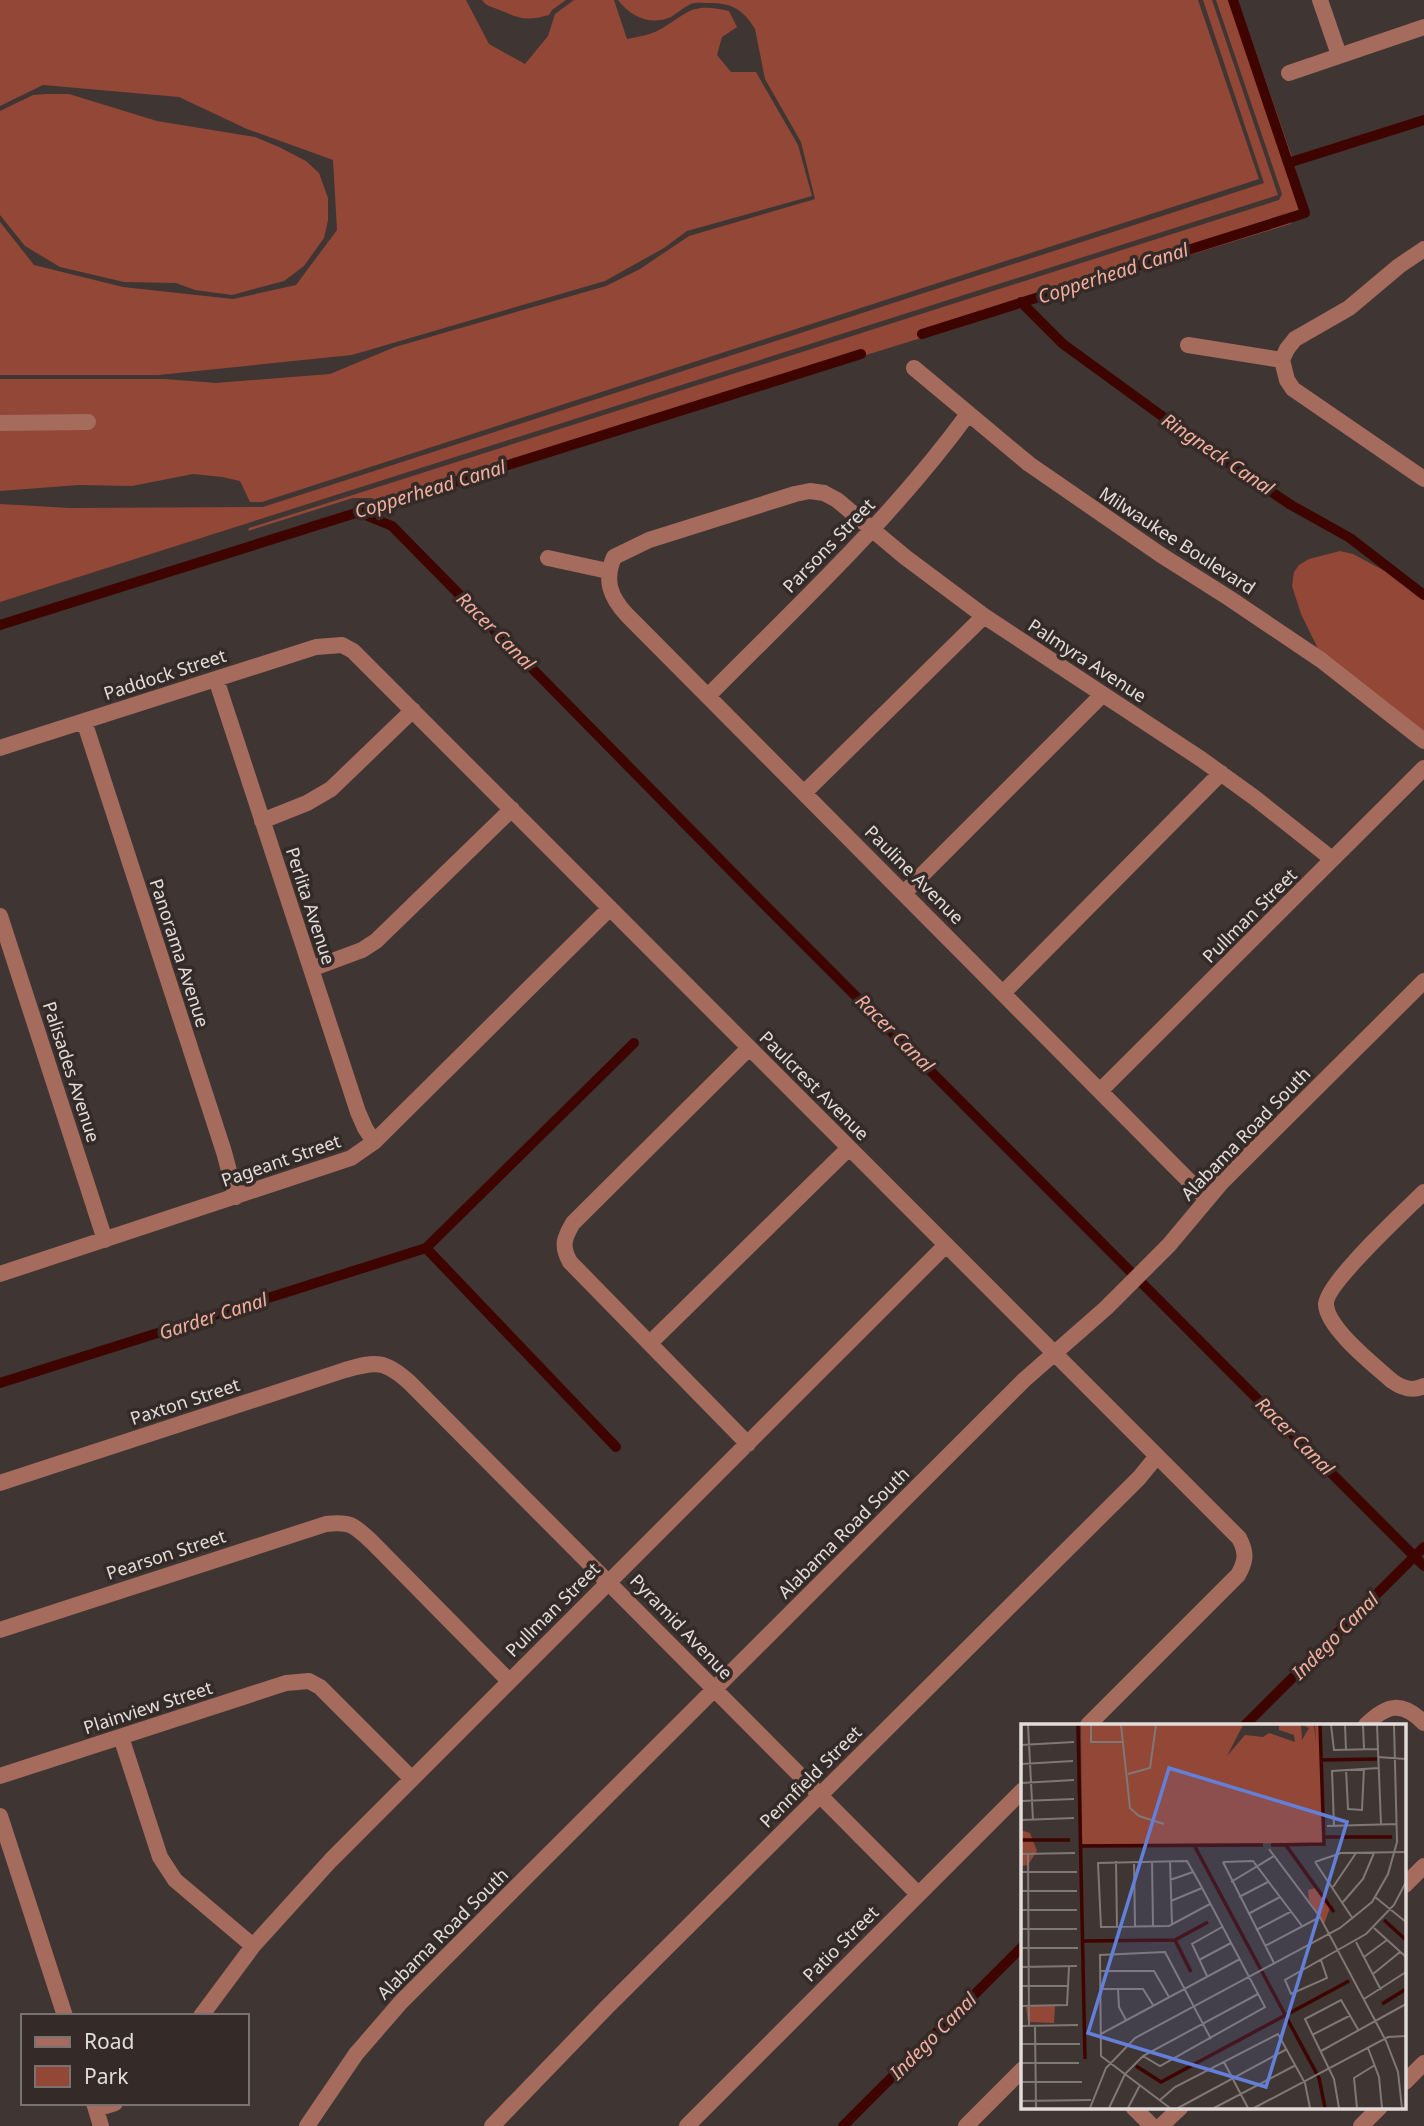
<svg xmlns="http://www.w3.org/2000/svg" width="1424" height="2126" viewBox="0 0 1424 2126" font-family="'Noto Sans',sans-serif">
	<rect width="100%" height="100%" fill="#3f3533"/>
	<path fill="#934736" d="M0,0H466L489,44L525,64L548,36L555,14L574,0H614L627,39C637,37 650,35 659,30C690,12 690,2 729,11L737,27L722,37L717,55L731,72H756L798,145L812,196L687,231L664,248L605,281L352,355L158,375H0V222L34,265L123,287L233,299L296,285L337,230L333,160L247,129L179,97L43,85L0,106Z
		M482,0H566L552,10L549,15C524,22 520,18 497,9C490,6 486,6 482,0Z
		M618,0H1198L1259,179L262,502H250L240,481L222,477L193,474L132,486L79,485L0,491V379H165L216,383L330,374L395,347L606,286L640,269L689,236L815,199L801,142L765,79L755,29C743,8 729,2 705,3C700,3 694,2 689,5C683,8 677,13 671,17C651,26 631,17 618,0Z
		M1203,0H1212L1278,195L0,602V504L70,508L263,507L1264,183Z
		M1216,0H1238L1293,160L1302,195L1304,204L1300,216L1290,224L384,504L372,498H353L248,531L249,528L1279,200L1282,194Z
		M46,94H69L157,121L255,137L279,147L306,161L319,173L328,198V220L324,238L304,266L284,281L232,295L195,290L176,283L124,282L60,267L25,246L0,215V111L33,95Z
		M1340,551L1353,554L1424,592V743L1323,659L1301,614L1292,586L1294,572L1299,565L1309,559Z"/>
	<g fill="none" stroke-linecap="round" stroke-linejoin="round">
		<path stroke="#3e0400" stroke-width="10" d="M1288,163L1424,120
			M1021,302L1063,344L1210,451L1291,505L1350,538L1424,595
			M922,334L1305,213L1233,0
			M358,512L392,526L747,887L1424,1566
			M0,625L861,354
			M426,1248L616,1447
			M0,1383L426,1248L634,1043
			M1245,1725L1424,1547
			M843,2126L1023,1946"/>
		<path stroke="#a56b5d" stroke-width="16" d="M1320,0L1339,55
			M1289,73L1424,27
			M1188,345L1282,360
			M1282,360L1287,380L1293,389L1424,479
			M1282,360L1287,349L1295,339L1349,308L1399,266L1424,249
			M914,368L1029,464L1161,555L1229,598L1321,660L1424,741
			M0,423L88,422
			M548,558L608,571
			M216,679L358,1112L365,1128L374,1142
			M708,696C798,605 892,518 968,414
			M84,721L224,1152L236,1197
			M0,748L316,647L342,645L353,651L1239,1538C1247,1553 1246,1561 1238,1575L1088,1725
			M805,792L984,616
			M262,821L307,803L331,789L413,710
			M904,893L1102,695
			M0,916L105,1240
			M311,969L362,950L376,941L512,809
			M1004,992L1221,773
			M1101,1090L1424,768
			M1424,1192C1406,1210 1324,1285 1326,1305C1328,1329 1374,1365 1392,1381C1402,1388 1412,1392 1424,1386
			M1207,1199L627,615C610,597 604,580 614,557L649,540L795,494L810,491L824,493L837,500L905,557L984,616L1201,759L1255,798L1332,859
			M0,1274L351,1158L374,1142L610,908
			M650,1343L849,1148
			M748,1444L570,1262C561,1246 564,1238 573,1223L749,1048
			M0,1483L345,1370C376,1361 385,1360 410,1383L918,1894
			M0,1630L326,1524C350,1521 354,1525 372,1542L509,1681
			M1366,1725C1387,1704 1402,1701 1424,1723
			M121,1737L160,1857L175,1880L253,1946
			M0,1776L286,1683L309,1681L320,1687L411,1778
			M0,1816L65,2016
			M1405,1885L1424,1866
			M201,2016L253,1946L331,1860L946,1245
			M1405,2082L1424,2063
			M94,2103L101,2126
			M1133,2107L1152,2126
			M96,2109L115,2103
			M307,2126L356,2054L401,2002L1024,1380L1106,1308L1169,1245L1221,1183L1424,981
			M492,2126L607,2007L1139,1478L1157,1456
			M687,2126L1023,1790
			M966,2126L1023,2069
			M1161,2126L1181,2107
			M1361,2126L1380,2107"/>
	</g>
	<g text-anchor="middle" stroke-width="7" stroke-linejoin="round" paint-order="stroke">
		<g font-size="18" fill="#e2dcda" stroke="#342b29">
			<text transform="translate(1177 541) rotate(33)" y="6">Milwaukee Boulevard</text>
			<text transform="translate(829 546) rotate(-46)" y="6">Parsons Street</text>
			<text transform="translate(1087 661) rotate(33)" y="6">Palmyra Avenue</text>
			<text transform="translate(165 675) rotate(-18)" y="6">Paddock Street</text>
			<text transform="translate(914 875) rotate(45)" y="6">Pauline Avenue</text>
			<text transform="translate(310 906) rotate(72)" y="6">Perlita Avenue</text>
			<text transform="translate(1250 916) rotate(-45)" y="6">Pullman Street</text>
			<text transform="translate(179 953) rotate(72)" y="6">Panorama Avenue</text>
			<text transform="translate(71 1072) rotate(72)" y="6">Palisades Avenue</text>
			<text transform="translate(814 1086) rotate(45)" y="6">Paulcrest Avenue</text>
			<text transform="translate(1246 1134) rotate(-46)" y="6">Alabama Road South</text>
			<text transform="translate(281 1161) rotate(-19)" y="6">Pageant Street</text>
			<text transform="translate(185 1402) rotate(-18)" y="6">Paxton Street</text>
			<text transform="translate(844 1533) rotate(-45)" y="6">Alabama Road South</text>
			<text transform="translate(166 1555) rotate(-18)" y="6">Pearson Street</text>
			<text transform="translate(553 1610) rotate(-45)" y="6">Pullman Street</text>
			<text transform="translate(681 1627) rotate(46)" y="6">Pyramid Avenue</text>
			<text transform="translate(148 1708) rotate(-18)" y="6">Plainview Street</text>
			<text transform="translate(811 1777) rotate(-45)" y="6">Pennfield Street</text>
			<text transform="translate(443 1934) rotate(-45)" y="6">Alabama Road South</text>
			<text transform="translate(841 1944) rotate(-45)" y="6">Patio Street</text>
		</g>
		<g font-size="19" font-style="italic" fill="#f4ae9d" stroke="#342b29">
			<text transform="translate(1113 273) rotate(-18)" y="7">Copperhead Canal</text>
			<text transform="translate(1218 454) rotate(34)" y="7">Ringneck Canal</text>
			<text transform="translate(430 489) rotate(-17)" y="7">Copperhead Canal</text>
			<text transform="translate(496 631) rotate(45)" y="7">Racer Canal</text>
			<text transform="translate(895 1033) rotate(45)" y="7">Racer Canal</text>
			<text transform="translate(213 1316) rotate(-18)" y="7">Garder Canal</text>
			<text transform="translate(1295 1436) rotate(45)" y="7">Racer Canal</text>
			<text transform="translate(1335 1636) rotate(-45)" y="7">Indego Canal</text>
			<text transform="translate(933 2036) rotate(-45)" y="7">Indego Canal</text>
		</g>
	</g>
	<g transform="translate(1021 1724)">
		<rect width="385" height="385" fill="#3f3533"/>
		<path d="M60,1H222L206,32L224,11L242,13L248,9L274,18L273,11L258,6V1H280L281,16L288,4L282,1H293L295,18L294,1H299L303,119L61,120ZM0,106L9,109L16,127L7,141L0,142ZM294,164L310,181L303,200L288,176L287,166ZM5,282H34L33,299L7,298Z" fill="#934736"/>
		<path fill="none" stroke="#3e0400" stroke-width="3.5" d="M57,1L64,335M300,36L356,35M302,113H371M0,116H49M264,120L313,188M173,121L298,354L304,384M250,121L303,120L299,1M60,122L242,121M363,196L385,216M154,216L170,248M62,217L154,216L187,198M361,280L385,265M115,342L140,358L328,257"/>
		<path fill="none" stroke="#807876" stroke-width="2" d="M7,1L12,96M70,1V18H102M100,1L109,84L118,92L143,100M310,1L313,26L357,25M324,1L325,26M342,1L343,25M356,1L360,100M0,21L53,18M357,33L385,35M0,40L52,37M325,45L327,85L341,86L343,44M107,50L129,44L135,1M0,59L53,56M0,77L53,75M0,96L53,94M306,102L376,100M313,102L311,47L358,44M248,125L299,193L365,317L377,348L381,384M0,130L54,129M7,130L8,301M95,137L96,203M113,137L114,202M131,137L132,202M149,137L151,200M202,138L253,239M202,138L232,137L281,202M294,138L320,129L385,128M294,138L332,195M0,148H56M149,156L172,148M210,158L253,132M312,163L335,129M0,167H56M218,173L247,158M354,173L385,198M150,177L181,164M322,178L342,155L353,129M0,186H56M227,190L259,173M353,204L385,233M0,205H56M235,206L271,187M335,218L360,266M244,222L299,193M0,224H57M343,233L366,216M178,236L210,219M300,236L306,254L270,270L264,256L345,210L373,181L385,158M0,243L56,242M79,247H133L148,273M352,250L379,228M186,252L171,220L201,203M0,262H48M79,265H122L132,281M97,265L98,283L105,296M343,275L385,248M0,282L46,281L48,243M0,302L57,301M14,302L15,384M80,310L219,235M291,311L330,291M0,320H59M347,324L358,353L361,384M300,327L385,280M122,332L139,342L244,283L179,160L166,137L77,139L80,203L148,202L189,180M203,338L227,384M0,339H58M0,358H61M139,376L154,363L257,310L284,359L289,384M0,377L70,376M69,384L85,344L114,314L319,204L351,178L367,150L376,118L373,1M88,384L104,350L122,332L237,270M107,384L119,361M149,384L80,332L79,231L144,228L190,315M157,384L266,325M193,384L275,341M233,384L367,313L385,312M318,384L313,355L284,295L320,276L338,307M336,384L333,354L354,341"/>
		<path fill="#6280d9" fill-opacity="0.15" stroke="#6280d9" stroke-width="3.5" d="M148,44L326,98L245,363L67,309Z"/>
		<rect width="385" height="385" fill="none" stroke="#e2dcda" stroke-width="3.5"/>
	</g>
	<rect x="21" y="2014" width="228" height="91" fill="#342b29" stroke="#7a7270" stroke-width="2"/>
	<rect x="35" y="2037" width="35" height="10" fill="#a56b5d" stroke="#7a7270" stroke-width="2"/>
	<text x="84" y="2049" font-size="21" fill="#e2dcda">Road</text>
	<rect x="35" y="2066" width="35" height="21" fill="#934736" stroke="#7a7270" stroke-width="2"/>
	<text x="84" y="2084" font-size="21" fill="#e2dcda">Park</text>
</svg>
